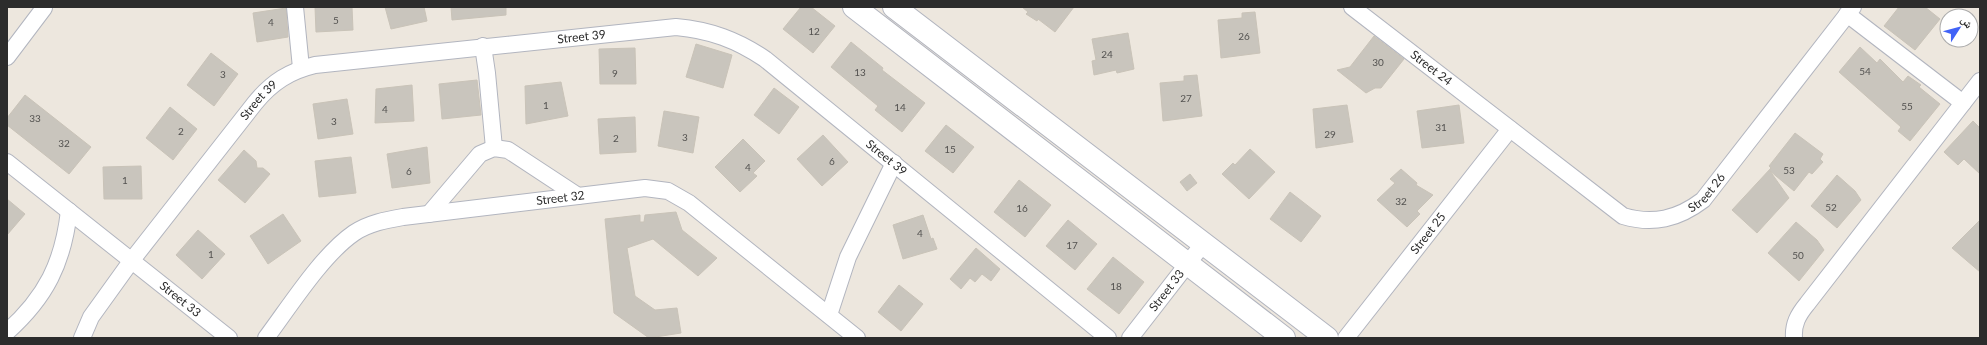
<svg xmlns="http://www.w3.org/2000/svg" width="1987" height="345" viewBox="0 0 1987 345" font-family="Lato,'Noto Naskh Arabic',sans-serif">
	<rect width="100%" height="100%" fill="#ede7de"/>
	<path fill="#c9c5bd" stroke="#c9c3b8" d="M315,7H352L353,30L316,32Z
		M385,7H424L427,21L391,29Z
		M451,7H506V15L452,20Z
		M801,7H811L835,26L813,53L783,29Z
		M1022,7H1074L1055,32L1038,19L1037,21L1026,14L1028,12Z
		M1899,7H1925L1940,19L1915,50L1884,26Z
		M286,8L288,37L257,42L253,13Z
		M1255,12L1260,53L1221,58L1218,20L1242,18V13Z
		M1128,33L1134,69L1117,73L1116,70L1094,75L1092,61L1096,60L1092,39Z
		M1374,36L1404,59L1381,88H1375L1366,93L1337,70L1350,67Z
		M851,42L883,68L882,70L925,103L902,132L875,110L878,106L831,67Z
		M696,44L732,55L723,88L686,77Z
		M1860,47L1877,63L1880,59L1903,82L1908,76L1921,85L1919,87L1940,104L1910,141L1898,131L1901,127L1839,72Z
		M635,48L636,84H600L599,49Z
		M211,53L238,74L214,106L187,85Z
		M1197,75L1202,116L1163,121L1160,83L1184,81V76Z
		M477,80L481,115L442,119L439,84Z
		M561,82L568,116L526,124L525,86Z
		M412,85L414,121L375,123L376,89Z
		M774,88L799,107L779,134L754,115Z
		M25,95L91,147L69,174L7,125V118Z
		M347,99L353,134L318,139L313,104Z
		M1347,105L1353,142L1316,148L1313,109Z
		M1459,105L1464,143L1422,148L1417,111Z
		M170,107L197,129L173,160L146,138Z
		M664,111L699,117L693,153L658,146Z
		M635,117L636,152L600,154L598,119Z
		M1973,121L1980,128V174L1964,159L1958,165L1944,152Z
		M946,125L974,147L953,173L925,151Z
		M1795,133L1823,154L1820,159L1823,162L1812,174L1809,172L1794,191L1770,171L1789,198L1757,233L1732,210L1771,168L1769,166Z
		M823,135L848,162L822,186L797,159Z
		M743,139L765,161L753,173L757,176L740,192L715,167Z
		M427,147L430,183L392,188L387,154Z
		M1250,149L1275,172L1249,199L1222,174L1233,163L1235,165Z
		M244,150L256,161L257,168H263L270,174L245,203L218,180Z
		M351,157L356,193L319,197L315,161Z
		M141,166L142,199H104L103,167Z
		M1401,169L1417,183L1416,185L1433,195L1417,211L1420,214L1407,227L1377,200L1395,183L1390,179Z
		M1190,174L1197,183L1187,191L1180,182Z
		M1837,175L1855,191L1861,200L1837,228L1811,206Z
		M1019,180L1051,205L1025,237L994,212Z
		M1290,192L1321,216L1301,242L1270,219Z
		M7,199L25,214L7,235Z
		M676,212L682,230L717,258L698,276L653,239L627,248L635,296L655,310L677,308L681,333L649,338L614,313L605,219L640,215V222H644L645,215Z
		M283,214L301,241L268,264L250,236Z
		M923,215L931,239L933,238L937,249L903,259L893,225Z
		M1068,220L1097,244L1075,270L1046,246Z
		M1980,220V272L1952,248Z
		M1796,222L1817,240L1824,250L1799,281L1768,253Z
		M198,230L225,254L202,279L176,255Z
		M976,248L1000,269L991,281L982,274L975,282L970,278L961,289L950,279Z
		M1113,257L1144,282L1119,314L1087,289Z
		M899,285L923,304L901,331L878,312Z"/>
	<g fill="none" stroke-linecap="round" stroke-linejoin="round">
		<defs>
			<g id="street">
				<path d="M295,7L301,68"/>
				<path id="s1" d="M1352,7L1623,216C1653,225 1678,219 1703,200L1853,7"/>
				<path d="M1847,14L1963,103"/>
				<path d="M483,46L487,73L494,148"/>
				<path d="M7,57L44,8"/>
				<path id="s2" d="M7,162L229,338"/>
				<path d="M429,214L480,154L494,148L508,150L578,196"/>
				<path d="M829,315L848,257L894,163"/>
				<path d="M7,332C46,297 63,263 69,211"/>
				<path id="s3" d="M82,338L91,317L132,260L255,103C272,82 290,71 315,65L676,27C710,30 737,40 765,59L1108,338"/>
				<path id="s4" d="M266,338C290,306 322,255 354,233C369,223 386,220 403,217L645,188L668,191L689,203L857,338"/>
				<path id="s5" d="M1130,338L1203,244"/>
				<path id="s6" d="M1346,338L1510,129"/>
				<path d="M1794,338C1793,324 1798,315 1807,304L1980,81"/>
			</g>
			<path id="secondary" d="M854,7L1284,338
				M894,7L1327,338"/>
		</defs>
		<use href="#street" stroke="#b2b5bf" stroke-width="18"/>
		<use href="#secondary" stroke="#b2b5bf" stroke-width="24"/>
		<use href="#street" stroke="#fff" stroke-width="16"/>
		<use href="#secondary" stroke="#fff" stroke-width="22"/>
	</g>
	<g text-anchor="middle" stroke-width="3" stroke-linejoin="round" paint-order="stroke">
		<g font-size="10" fill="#535250">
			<text x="336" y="24">5</text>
			<text x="271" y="26">4</text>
			<text x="814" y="35">12</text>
			<text x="1244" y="40">26</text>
			<text x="1107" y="58">24</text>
			<text x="1378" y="66">30</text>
			<text x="1865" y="75">54</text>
			<text x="860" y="76">13</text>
			<text x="615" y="77">9</text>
			<text x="223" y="78">3</text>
			<text x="1186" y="102">27</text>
			<text x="546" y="109">1</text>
			<text x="1907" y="110">55</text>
			<text x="900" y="111">14</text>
			<text x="385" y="113">4</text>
			<text x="35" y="122">33</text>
			<text x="334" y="125">3</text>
			<text x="1441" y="131">31</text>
			<text x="181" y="135">2</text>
			<text x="1330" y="138">29</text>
			<text x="685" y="141">3</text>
			<text x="616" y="142">2</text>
			<text x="64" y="147">32</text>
			<text x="950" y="153">15</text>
			<text x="832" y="165">6</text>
			<text x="748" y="171">4</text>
			<text x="1789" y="174">53</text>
			<text x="409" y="175">6</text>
			<text x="125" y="184">1</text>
			<text x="1401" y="205">32</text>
			<text x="1831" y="211">52</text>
			<text x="1022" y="212">16</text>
			<text x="920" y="237">4</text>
			<text x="1072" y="249">17</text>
			<text x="211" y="258">1</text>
			<text x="1798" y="259">50</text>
			<text x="1116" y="290">18</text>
		</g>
		<g font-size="12" fill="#2c2c2c" stroke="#fff">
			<text dy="4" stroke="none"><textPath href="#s3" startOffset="633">Street 39</textPath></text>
			<text dy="4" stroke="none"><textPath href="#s1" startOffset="100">Street 24</textPath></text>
			<text dy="4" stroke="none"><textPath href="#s3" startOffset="297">Street 39</textPath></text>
			<text dy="4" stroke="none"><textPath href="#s3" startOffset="980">Street 39</textPath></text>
			<text dy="4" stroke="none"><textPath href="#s1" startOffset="435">Street 26</textPath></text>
			<text dy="4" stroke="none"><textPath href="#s4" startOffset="348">Street 32</textPath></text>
			<text dy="4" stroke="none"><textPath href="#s6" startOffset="133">Street 25</textPath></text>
			<text dy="4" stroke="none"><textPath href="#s5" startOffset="60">Street 33</textPath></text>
			<text dy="4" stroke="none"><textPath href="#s2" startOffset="221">Street 33</textPath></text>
		</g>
	</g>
	<rect width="1987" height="345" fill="none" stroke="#2c2c2c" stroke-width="16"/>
	<g transform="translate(1959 28) rotate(54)"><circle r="19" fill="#ffffff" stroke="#ababab"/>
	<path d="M0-3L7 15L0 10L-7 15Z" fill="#4163f7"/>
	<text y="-6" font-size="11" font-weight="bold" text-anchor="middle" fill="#2c2c2c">ش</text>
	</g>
</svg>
